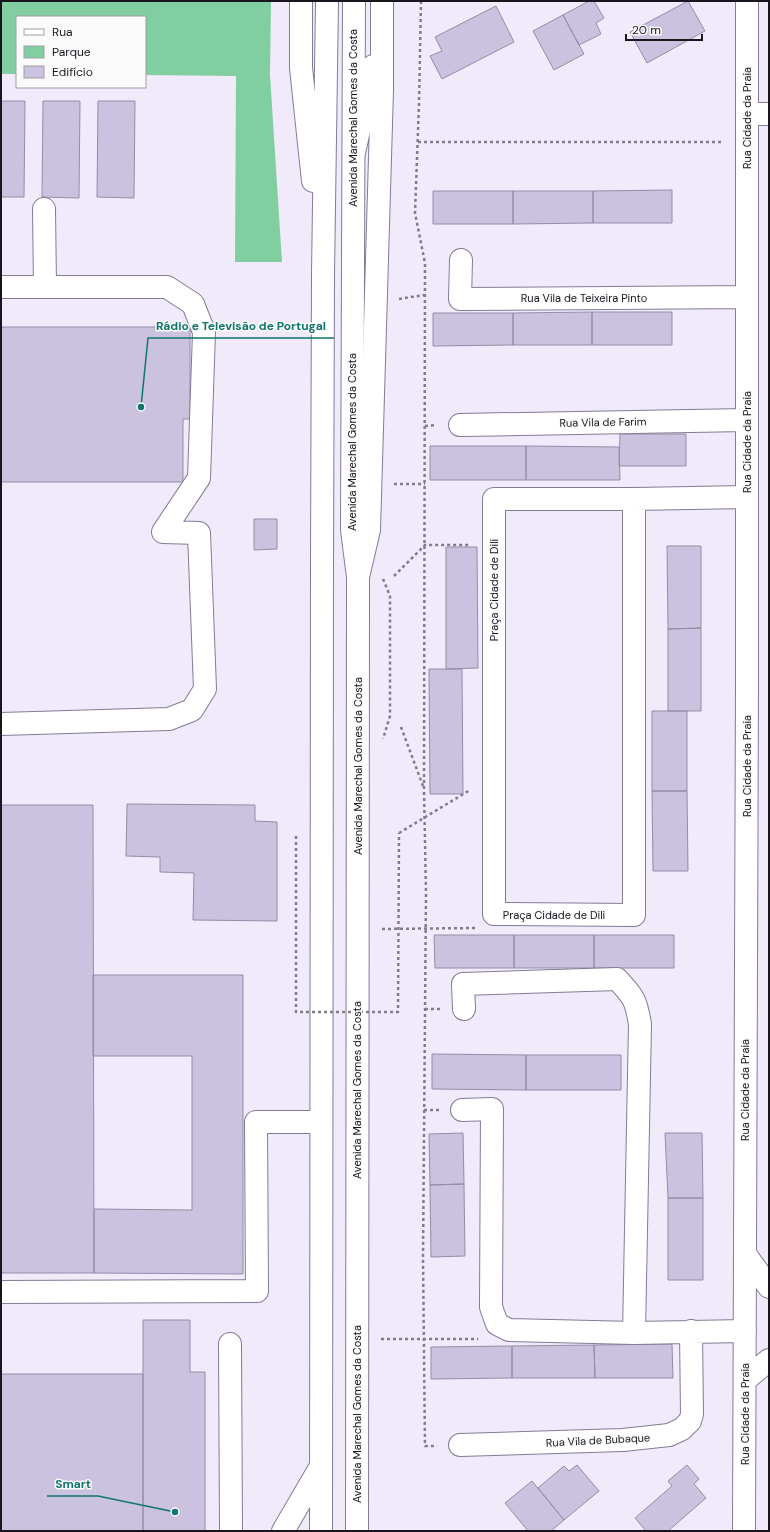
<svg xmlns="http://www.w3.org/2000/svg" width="770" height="1532" viewBox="0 0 770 1532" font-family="'DM Sans',sans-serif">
	<rect width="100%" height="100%" fill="#f0eafb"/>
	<path fill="#81cea0" d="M1,1H271L270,75L282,262H235L236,76L145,75V17H17V74H1Z"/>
	<path fill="#cbc2df" stroke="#958ca8" d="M589,1H594L604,18L596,23L601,34L579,45L563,15Z
		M688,1L705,31L647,63L630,32Z
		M496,6L514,42L442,79L430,56L442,51L435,37Z
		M563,15L584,54L554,70L533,31Z
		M1,101H25L24,197H1Z
		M43,101H80L79,198L42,197Z
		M98,101H135L134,198L97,197Z
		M672,190V223H593V191Z
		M433,191H513V224H433Z
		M513,191H593V223L513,224Z
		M592,312V345H513V313Z
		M592,312H672V345H592Z
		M433,313H513V345L433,346Z
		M1,327H190V419H183V482H1Z
		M620,434H686V466H619Z
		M430,446H526V480H430Z
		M526,446L619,447L620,480H526Z
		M254,519H277V549L254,550Z
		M667,546H701V628L668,629Z
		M446,547H477L478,668L446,669Z
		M701,628V711H668V629Z
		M429,669H462L463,794H430Z
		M652,711H687V791H652Z
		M652,791H687L688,871H653Z
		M127,804L255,805V821L277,822V921L193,920L194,873L160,872V857L126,856Z
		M1,805H93L94,1273H1Z
		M434,935H514V968H435Z
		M514,935H594V968H514Z
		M594,935H674V968H594Z
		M93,975H243V1274L94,1273V1209L192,1210V1056H93Z
		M432,1054L526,1055V1090L432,1089Z
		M526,1055H621V1090H526Z
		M463,1133L464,1184L430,1185L429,1134Z
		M665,1133H702L703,1198H668Z
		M464,1184L465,1256L431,1257L430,1185Z
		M668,1198H703V1280H668Z
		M143,1320H190V1372H205V1531H143Z
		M672,1344L673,1378H595L594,1345Z
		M594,1345L595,1378H512V1346Z
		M512,1346V1378L431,1379V1347Z
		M1,1374H143V1531H1Z
		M577,1465L599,1491L564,1520L538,1488L564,1466L569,1471Z
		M687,1465L699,1479L694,1484L706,1498L668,1531H646L635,1518L672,1486L668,1481Z
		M532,1481L564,1520L551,1531H528L505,1503Z"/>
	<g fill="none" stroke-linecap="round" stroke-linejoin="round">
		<defs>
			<path id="minor" d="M747,114H769
				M44,209L45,286
				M461,260L460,299L747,297
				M1,287H167L193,304L204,332L199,478L163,532L199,533L205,689L192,710L169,719L1,724
				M460,425L746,420
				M634,499V915L494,914V499H634L747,497
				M464,1009L463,984L617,979C634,997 636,1000 640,1024L634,1333
				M462,1110L492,1109L491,1307L497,1324L509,1330L634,1333L745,1331
				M745,1254L769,1287
				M1,1292L257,1291L256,1122H320
				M230,1344L231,1531
				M745,1380L769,1360
				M460,1445L623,1440L669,1435L682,1429L690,1421L692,1414L691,1331
				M283,1531L321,1466
				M744,1531L747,682V1"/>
			<path id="major" d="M301,1V68L313,181
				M354,1L352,530L358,577V604L357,1531
				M321,1531L322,564L323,274L327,1"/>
			<path id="highway" d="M354,153L373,66
				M358,577L369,530L382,90V1"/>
		</defs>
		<use href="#minor" stroke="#847b95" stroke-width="24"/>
		<use href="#major" stroke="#847b95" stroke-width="24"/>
		<use href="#highway" stroke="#847b95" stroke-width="24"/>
		<path stroke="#817c89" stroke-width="2.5" stroke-dasharray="3 3" stroke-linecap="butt" d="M421,1L419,104L415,213L425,263L424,789L426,893L423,1257L425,1446H437
			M418,142H724
			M399,299L424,295
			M425,426L437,425
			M394,484H425
			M394,576L425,545H471
			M383,579L390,596V716L383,739
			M401,727L423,786
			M399,833L470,790
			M382,929L475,928
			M425,1009H440
			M424,1110H440
			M381,1339H478"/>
		<use href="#minor" stroke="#fff" stroke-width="22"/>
		<use href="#major" stroke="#fff" stroke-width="22"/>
		<use href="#highway" stroke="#fff" stroke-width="22"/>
		<path stroke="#817c89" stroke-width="2.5" stroke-dasharray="3 3" stroke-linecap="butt" d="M296,836V1012H398L399,833"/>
	</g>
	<g text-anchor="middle" stroke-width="3" stroke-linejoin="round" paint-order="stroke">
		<g font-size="11" fill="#19151f" stroke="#fafafa">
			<text transform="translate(353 118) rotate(-90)" y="4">Avenida Marechal Gomes da Costa</text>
			<text transform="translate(747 118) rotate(-90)" y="4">Rua Cidade da Praia</text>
			<text x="584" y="302">Rua Vila de Teixeira Pinto</text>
			<text transform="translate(603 422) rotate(-1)" y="4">Rua Vila de Farim</text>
			<text transform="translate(352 442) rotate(-90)" y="4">Avenida Marechal Gomes da Costa</text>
			<text transform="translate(747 442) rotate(-90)" y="4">Rua Cidade da Praia</text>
			<text transform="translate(494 590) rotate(-90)" y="4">Praça Cidade de Dili</text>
			<text transform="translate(358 766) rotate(-90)" y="4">Avenida Marechal Gomes da Costa</text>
			<text transform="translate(747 766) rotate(-90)" y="4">Rua Cidade da Praia</text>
			<text x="554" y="919">Praça Cidade de Dili</text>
			<text transform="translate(357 1090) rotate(-90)" y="4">Avenida Marechal Gomes da Costa</text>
			<text transform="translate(745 1090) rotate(-90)" y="4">Rua Cidade da Praia</text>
			<text transform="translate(357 1414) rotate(-90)" y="4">Avenida Marechal Gomes da Costa</text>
			<text transform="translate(745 1414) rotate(-90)" y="4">Rua Cidade da Praia</text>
			<text transform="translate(598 1440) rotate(-3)" y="4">Rua Vila de Bubaque</text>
		</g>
	</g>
	<path fill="none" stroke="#0f766e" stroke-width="1.5" d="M141 407L148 338H334M175 1512L98 1496H47"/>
	<g fill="#0f766e" stroke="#fafafa" stroke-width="1.5">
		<circle cx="141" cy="407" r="4"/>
		<circle cx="175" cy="1512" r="4"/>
	</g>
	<g font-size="12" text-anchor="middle" font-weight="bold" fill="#0f766e" stroke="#fafafa" stroke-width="3" stroke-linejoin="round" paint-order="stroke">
		<text x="241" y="330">Rádio e Televisão de Portugal</text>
		<text x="73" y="1488">Smart</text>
	</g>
	<rect width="770" height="1532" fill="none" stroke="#19151f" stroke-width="4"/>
	<rect x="16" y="16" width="130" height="72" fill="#fafafa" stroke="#a09ea2"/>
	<rect x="24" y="29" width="20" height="6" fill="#ffffff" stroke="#a09ea2"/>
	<text x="52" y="36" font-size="12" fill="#19151f">Rua</text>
	<rect x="24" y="46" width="20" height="12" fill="#81cea0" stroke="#a09ea2"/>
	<text x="52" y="56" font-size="12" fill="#19151f">Parque</text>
	<rect x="24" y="66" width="20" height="12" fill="#cbc2df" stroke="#a09ea2"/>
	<text x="52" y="76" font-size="12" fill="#19151f">Edifício</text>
	<path d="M626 34v6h76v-6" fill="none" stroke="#19151f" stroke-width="2"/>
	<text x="632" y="34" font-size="12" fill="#19151f" stroke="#fafafa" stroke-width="3" paint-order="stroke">20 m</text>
</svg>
